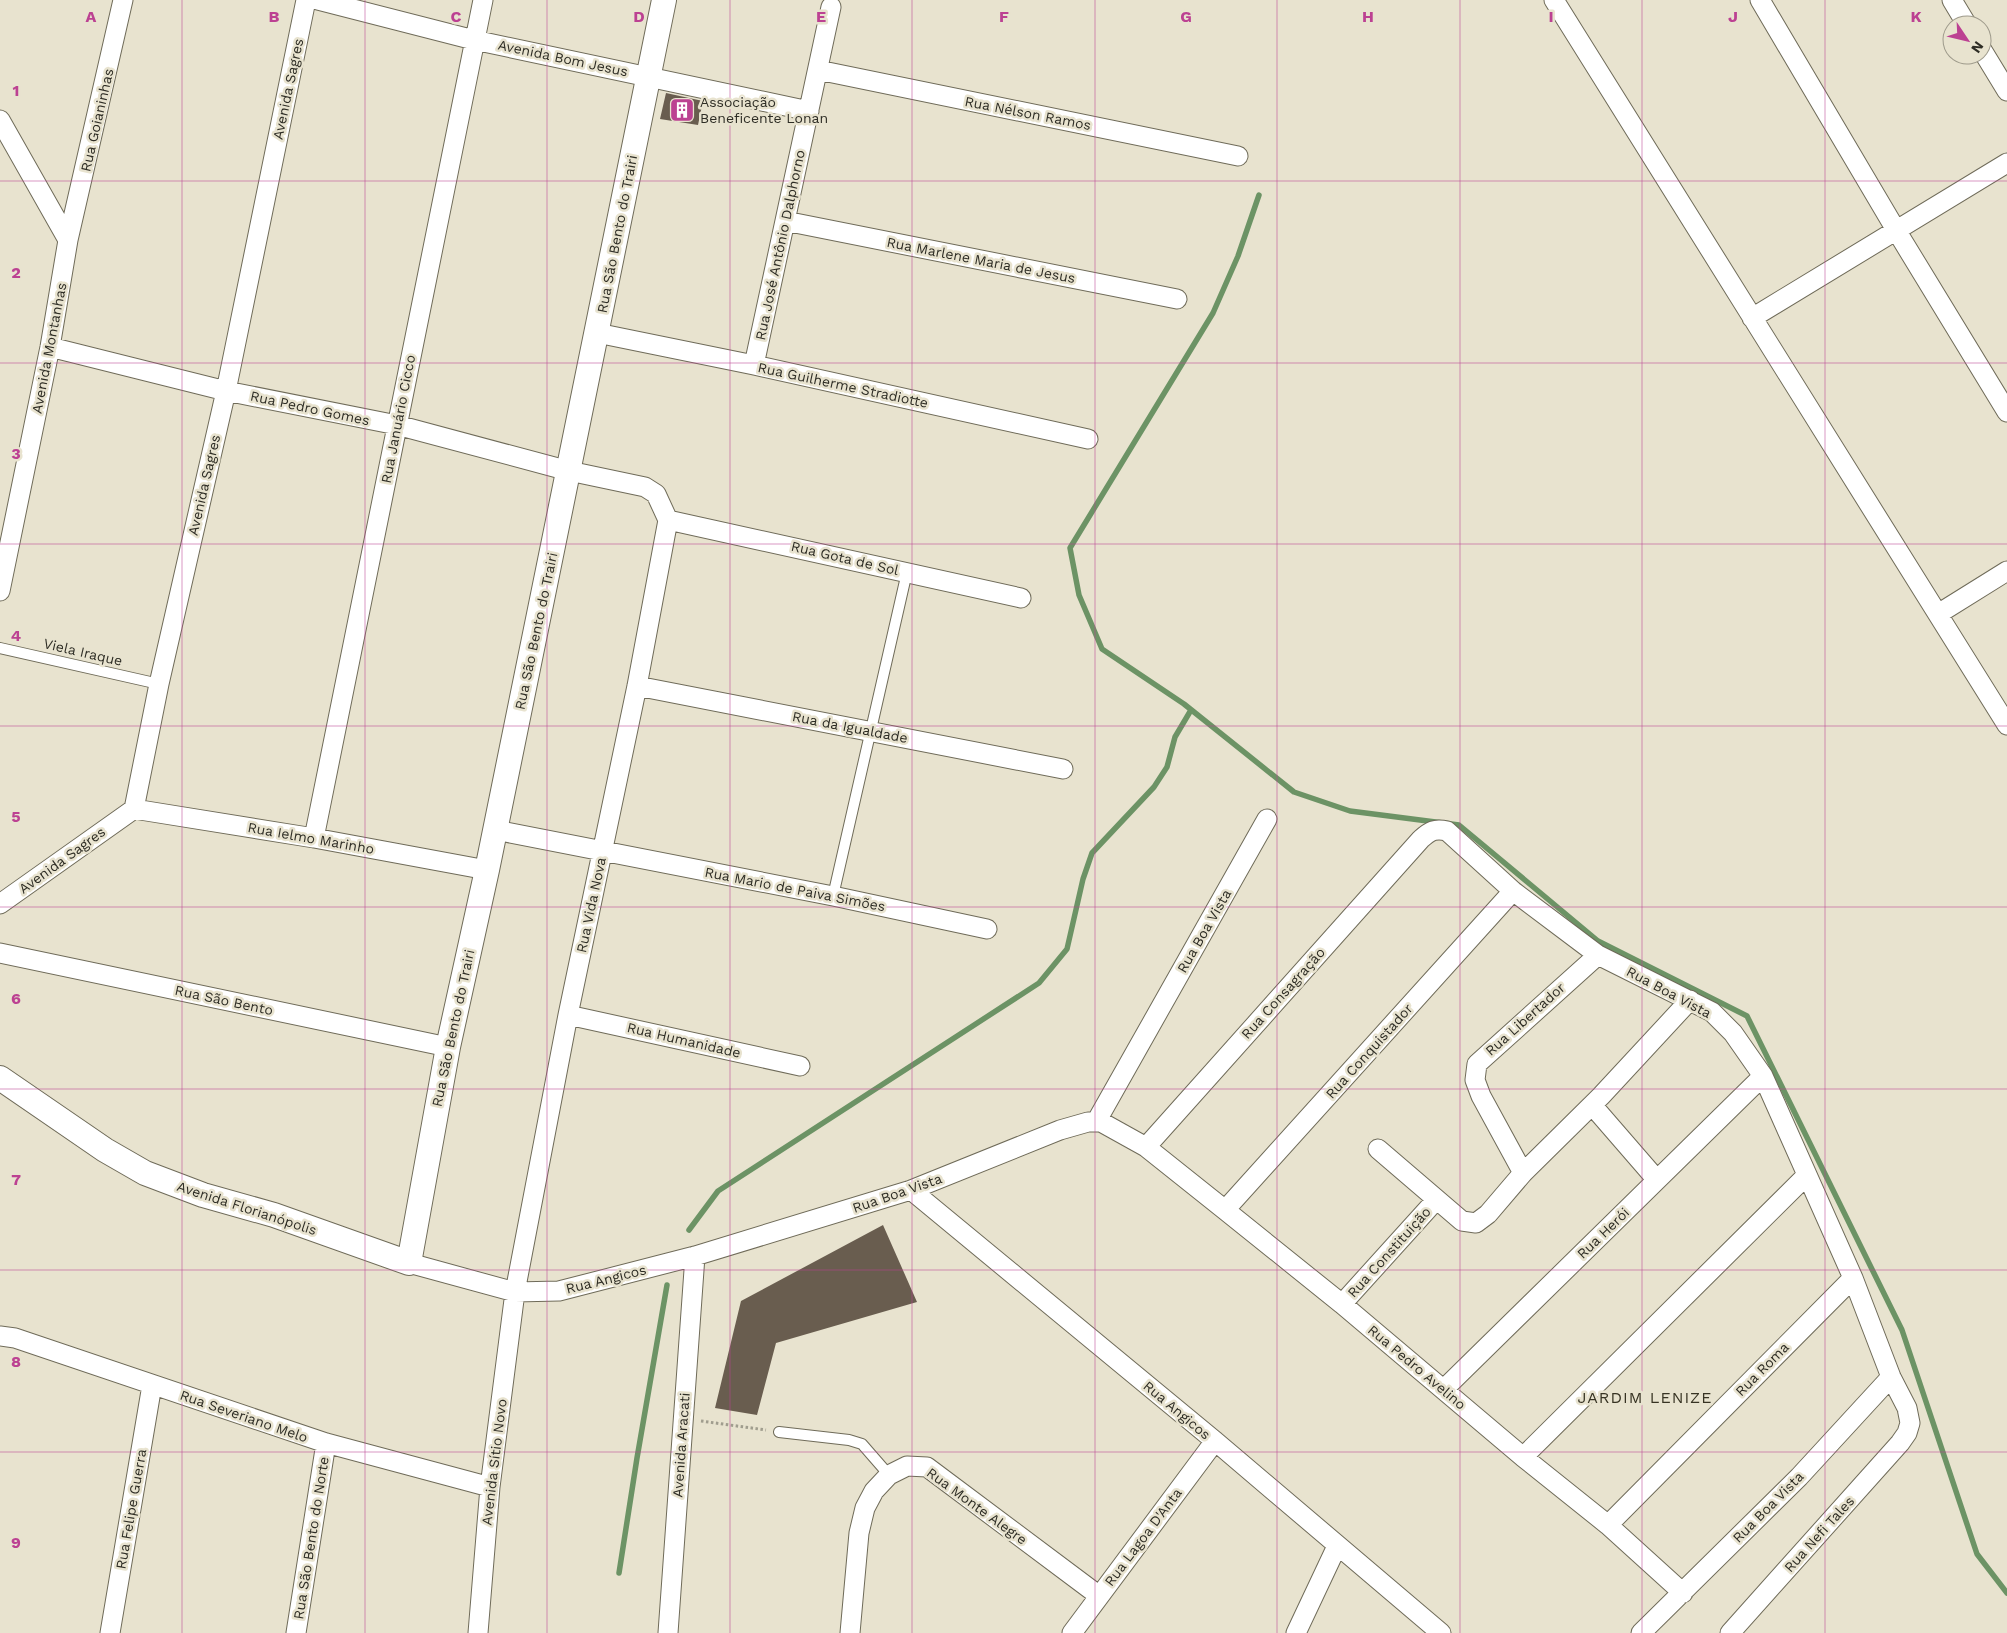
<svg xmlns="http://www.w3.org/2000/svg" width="2007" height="1633" viewBox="0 0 2007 1633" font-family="'Work Sans',sans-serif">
	<rect width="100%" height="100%" fill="#e8e3cf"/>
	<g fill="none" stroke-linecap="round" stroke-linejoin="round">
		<path stroke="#6c9365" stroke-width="5.5" d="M1259,195L1238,256L1213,313L1070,548L1079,595L1102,649L1184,704L1294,792L1350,811L1459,825L1598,941L1747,1016L1902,1330L1977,1554L2007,1593
			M689,1230L718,1191L1039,983L1067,949L1083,879L1092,853L1154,787L1167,767L1175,737L1191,710
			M619,1573L637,1458L667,1285"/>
	</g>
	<path fill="#695d4f" d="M666,93L703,101L698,125L660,119Z
		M883,1225L917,1302L776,1343L757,1415L715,1408L741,1301Z"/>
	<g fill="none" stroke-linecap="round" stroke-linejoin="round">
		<defs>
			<path id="service" d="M0,648L159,684
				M833,896L907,572
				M779,1432L849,1440L862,1444L889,1475"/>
			<path id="minor" d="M318,0L474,40L809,111
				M1554,0L2007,725
				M1760,0L1896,230L2007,412
				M1952,0L1967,25
				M1982,50L2007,91
				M818,70L1238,156
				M0,120L68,240L50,347L0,591
				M785,221L1177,299
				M68,240L123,0
				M1752,318L2007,163
				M597,333L754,365L1088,439
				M50,347L226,391L397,425L569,471L645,487L656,494L668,520
				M754,365L831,7
				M668,520L1021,598
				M1938,614L2007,571
				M637,686L1063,769
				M134,809L314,838L487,870
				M495,830L833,896L987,929
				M314,838L483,0
				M0,904L134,809L159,684L226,391L306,0
				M0,953L448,1047
				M568,1015L800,1066
				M1592,1105L1657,1180
				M1096,1122L1267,819
				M1146,1147L1421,839C1430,831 1435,828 1447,831L1513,891L1598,955L1712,1012L1733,1033L1763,1076L1853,1278L1891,1377L1907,1408L1910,1423L1907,1433L1900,1443L1730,1633
				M1378,1149L1462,1221L1476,1223L1488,1214L1523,1173L1601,1096L1690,1000
				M1523,1173L1481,1096L1475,1080L1477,1064L1598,955
				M911,1190L1215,1441L1441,1633
				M1225,1210L1513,891
				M409,1263L515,1292L559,1291L695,1256L911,1190L1060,1130L1088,1122H1101L1146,1147L1225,1210L1342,1304L1523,1457L1608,1525L1683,1593
				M1342,1304L1436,1200
				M0,1336L15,1338L326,1443L490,1487
				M1444,1389L1763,1076
				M1523,1457L1806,1176
				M1608,1525L1853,1278
				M110,1633L152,1385
				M296,1633L326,1443
				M478,1633L490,1487L515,1292L568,1015L637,686L668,520
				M668,1633L695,1256
				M850,1633L859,1533L865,1508L874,1491L889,1475L907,1466L927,1467L1098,1595
				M1072,1633L1215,1441
				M1296,1633L1337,1546
				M1641,1633L1799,1477L1891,1377"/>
			<path id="tertiary" d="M0,1078L105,1150L145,1173L203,1195L274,1215L409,1263L448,1047L487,870L664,0"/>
		</defs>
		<use href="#service" stroke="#6f6b59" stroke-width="12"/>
		<use href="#minor" stroke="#6f6b59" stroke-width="21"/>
		<use href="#tertiary" stroke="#6f6b59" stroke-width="26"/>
		<path stroke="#a09d8e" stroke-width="3" stroke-dasharray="2.5 2.5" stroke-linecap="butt" d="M701,1421L766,1430"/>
		<use href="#service" stroke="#fff" stroke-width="10"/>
		<use href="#minor" stroke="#fff" stroke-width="19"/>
		<use href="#tertiary" stroke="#fff" stroke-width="24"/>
	</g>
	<path fill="none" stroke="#bc4192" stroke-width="1" stroke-opacity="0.55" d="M182,0V1633M365,0V1633M547,0V1633M730,0V1633M912,0V1633M1095,0V1633M1277,0V1633M1460,0V1633M1642,0V1633M1825,0V1633M0,181H2007M0,363H2007M0,544H2007M0,726H2007M0,907H2007M0,1089H2007M0,1270H2007M0,1452H2007"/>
	<defs>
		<symbol id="building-square" viewBox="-11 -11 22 22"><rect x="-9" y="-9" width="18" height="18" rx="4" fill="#bc4192" stroke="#e8e3cf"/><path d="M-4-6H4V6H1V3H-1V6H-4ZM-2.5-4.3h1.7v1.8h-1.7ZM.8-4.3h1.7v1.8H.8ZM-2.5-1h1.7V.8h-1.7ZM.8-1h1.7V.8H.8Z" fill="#fff"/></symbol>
	</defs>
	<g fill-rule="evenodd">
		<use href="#building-square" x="668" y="96" width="28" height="28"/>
	</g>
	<g text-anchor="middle" stroke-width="5" stroke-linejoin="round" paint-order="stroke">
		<g font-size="14" fill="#2e2d25" stroke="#e8e3cf">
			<text transform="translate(563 58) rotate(12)" y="5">Avenida Bom Jesus</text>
			<text transform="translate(288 89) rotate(-78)" y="5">Avenida Sagres</text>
			<text transform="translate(1028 113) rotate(11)" y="5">Rua Nélson Ramos</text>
			<text transform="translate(97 120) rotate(-77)" y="5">Rua Goianinhas</text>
			<text transform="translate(617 234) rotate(-79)" y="5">Rua São Bento do Trairi</text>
			<text transform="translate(780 245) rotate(-78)" y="5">Rua José Antônio Dalphorno</text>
			<text transform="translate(981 260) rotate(11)" y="5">Rua Marlene Maria de Jesus</text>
			<text transform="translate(49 348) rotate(-79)" y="5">Avenida Montanhas</text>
			<text transform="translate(843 385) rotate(12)" y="5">Rua Guilherme Stradiotte</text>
			<text transform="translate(310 408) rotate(12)" y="5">Rua Pedro Gomes</text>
			<text transform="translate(398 419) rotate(-79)" y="5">Rua Januário Cicco</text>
			<text transform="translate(204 485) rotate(-77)" y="5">Avenida Sagres</text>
			<text transform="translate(845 558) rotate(13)" y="5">Rua Gota de Sol</text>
			<text transform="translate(536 631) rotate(-78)" y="5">Rua São Bento do Trairi</text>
			<text transform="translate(83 652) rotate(13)" y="5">Viela Iraque</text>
			<text transform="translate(850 727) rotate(11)" y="5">Rua da Igualdade</text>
			<text transform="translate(311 838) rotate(10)" y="5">Rua Ielmo Marinho</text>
			<text transform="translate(62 860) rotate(-36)" y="5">Avenida Sagres</text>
			<text transform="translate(795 889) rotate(11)" y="5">Rua Mario de Paiva Simões</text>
			<text transform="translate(591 905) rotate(-78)" y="5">Rua Vida Nova</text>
			<text transform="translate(1204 931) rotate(-60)" y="5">Rua Boa Vista</text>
			<text transform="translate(1669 992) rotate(28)" y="5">Rua Boa Vista</text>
			<text transform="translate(1283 993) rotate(-48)" y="5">Rua Consagração</text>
			<text transform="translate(224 1000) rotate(12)" y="5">Rua São Bento</text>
			<text transform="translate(1525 1019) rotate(-42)" y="5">Rua Libertador</text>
			<text transform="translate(453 1028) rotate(-78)" y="5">Rua São Bento do Trairi</text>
			<text transform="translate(684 1040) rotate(13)" y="5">Rua Humanidade</text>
			<text transform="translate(1369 1051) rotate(-48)" y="5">Rua Conquistador</text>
			<text transform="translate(897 1193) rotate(-19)" y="5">Rua Boa Vista</text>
			<text transform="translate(247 1208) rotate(18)" y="5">Avenida Florianópolis</text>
			<text transform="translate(1603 1233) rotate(-44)" y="5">Rua Herói</text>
			<text transform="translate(1389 1252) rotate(-48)" y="5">Rua Constituição</text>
			<text transform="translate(606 1279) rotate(-14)" y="5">Rua Angicos</text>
			<text transform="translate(1417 1367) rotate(40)" y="5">Rua Pedro Avelino</text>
			<text transform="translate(1762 1369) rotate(-45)" y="5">Rua Roma</text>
			<text transform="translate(1177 1410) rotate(40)" y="5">Rua Angicos</text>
			<text transform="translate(244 1416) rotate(19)" y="5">Rua Severiano Melo</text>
			<text transform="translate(681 1445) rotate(-86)" y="5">Avenida Aracati</text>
			<text transform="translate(494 1462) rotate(-83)" y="5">Avenida Sítio Novo</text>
			<text transform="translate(977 1506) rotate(36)" y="5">Rua Monte Alegre</text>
			<text transform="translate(1768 1507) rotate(-45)" y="5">Rua Boa Vista</text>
			<text transform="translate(131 1509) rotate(-80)" y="5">Rua Felipe Guerra</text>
			<text transform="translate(1819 1534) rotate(-48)" y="5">Rua Nefi Tales</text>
			<text transform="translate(1143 1537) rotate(-53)" y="5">Rua Lagoa D'Anta</text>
			<text transform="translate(311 1538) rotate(-81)" y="5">Rua São Bento do Norte</text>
		</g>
		<g font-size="14" fill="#2e2d25" stroke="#e8e3cf" text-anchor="start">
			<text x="700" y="107">Associação<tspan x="700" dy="16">Beneficente Lonan</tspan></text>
		</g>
		<g font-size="16" letter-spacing="1" fill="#373323" stroke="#e8e3cf">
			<text x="1645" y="1403">JARDIM LENIZE</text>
		</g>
	</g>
	<g font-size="16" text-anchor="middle" font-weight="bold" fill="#bc4192" stroke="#e8e3cf" stroke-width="5" stroke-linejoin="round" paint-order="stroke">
		<text x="91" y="22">A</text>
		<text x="274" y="22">B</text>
		<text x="456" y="22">C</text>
		<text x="639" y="22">D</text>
		<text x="821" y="22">E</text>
		<text x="1004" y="22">F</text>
		<text x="1186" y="22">G</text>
		<text x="1368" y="22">H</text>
		<text x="1551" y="22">I</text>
		<text x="1733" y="22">J</text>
		<text x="1916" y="22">K</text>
		<text x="16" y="96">1</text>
		<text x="16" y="278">2</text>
		<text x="16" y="459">3</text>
		<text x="16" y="641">4</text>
		<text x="16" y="822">5</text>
		<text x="16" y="1004">6</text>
		<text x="16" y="1185">7</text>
		<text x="16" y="1367">8</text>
		<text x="16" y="1548">9</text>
	</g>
	<g transform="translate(1967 40) rotate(125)"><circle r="24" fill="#e8e3cf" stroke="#9e9a8b"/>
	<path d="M0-4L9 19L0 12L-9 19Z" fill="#bc4192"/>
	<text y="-8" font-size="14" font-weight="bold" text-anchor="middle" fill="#2e2d25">N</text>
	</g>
</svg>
